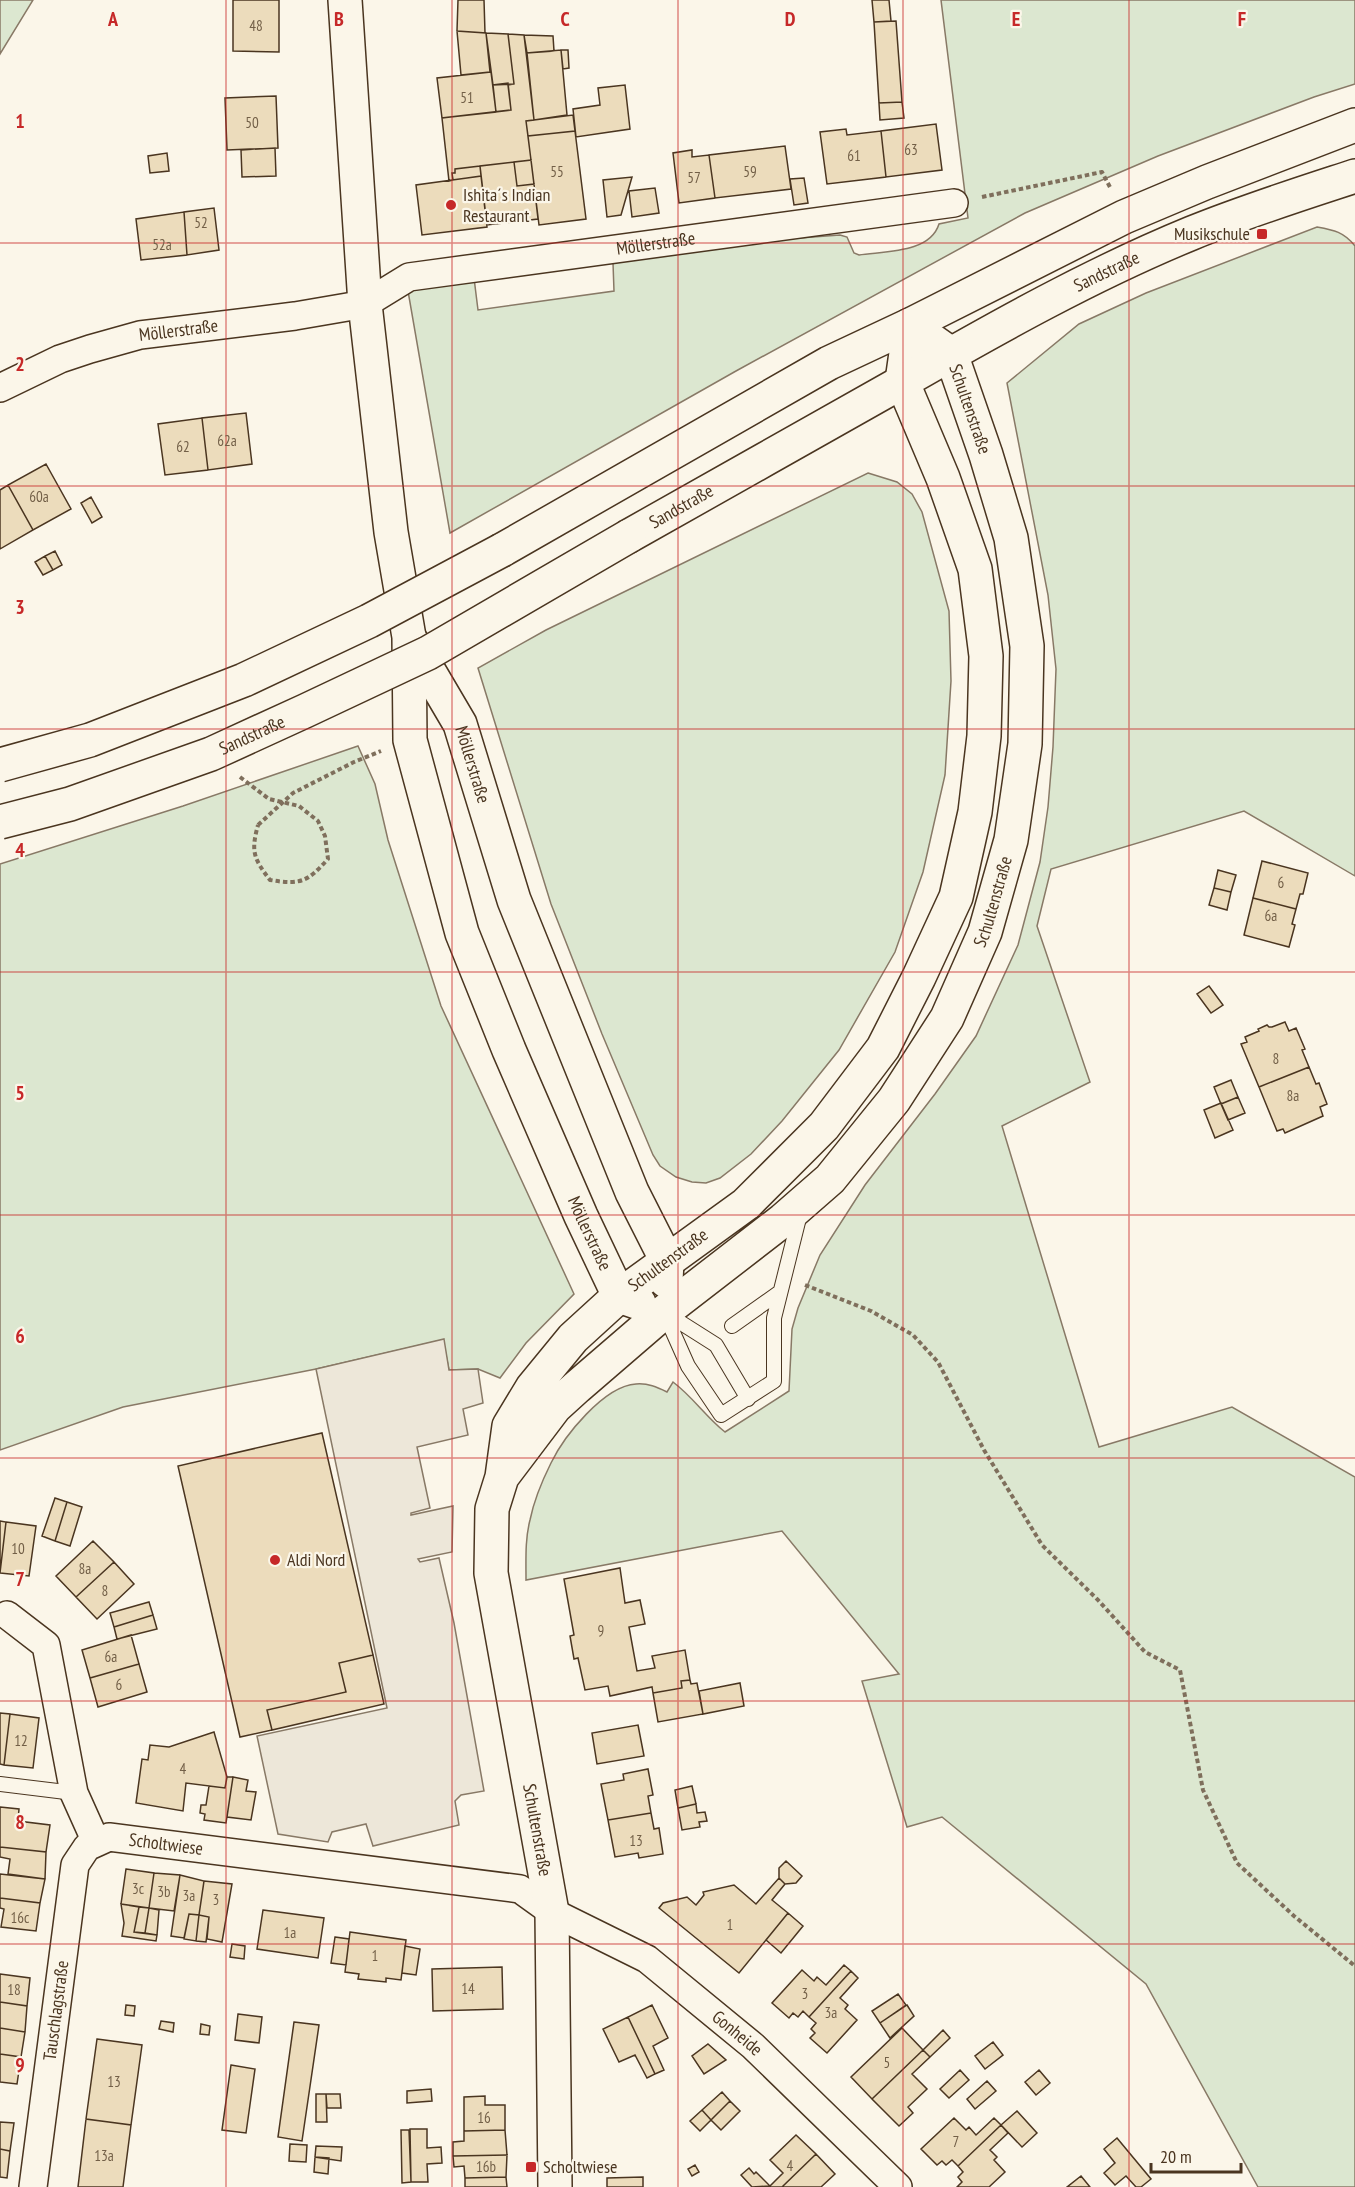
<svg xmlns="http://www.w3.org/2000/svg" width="1355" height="2187" viewBox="0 0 1355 2187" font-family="'PT Sans Narrow',sans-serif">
	<rect width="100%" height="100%" fill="#fbf6e9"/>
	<path fill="#dce7d0" stroke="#887966" stroke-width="1.5" d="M0,0H33L0,54Z
		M941,0H1355V84L1314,97L1158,156L1025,213L736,371L450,533L408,291L474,278L478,310L614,291L613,263L746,242L840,235L847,237L854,253L859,255C886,251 930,253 939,224L968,218Z
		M1317,227C1334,230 1344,232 1355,246V876L1244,811L1051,869L1037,926L1090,1082L1002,1126L1099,1447L1232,1407L1355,1477V2187H1258L1146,1984L942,1817L907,1827L862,1681L899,1674L782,1531L526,1580C526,1559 525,1539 530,1520C534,1500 542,1481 551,1463C564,1436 604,1386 636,1384C648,1383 657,1387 667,1392L673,1382C693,1397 706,1417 725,1432L789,1391L792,1329L798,1308L820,1255L865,1185L935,1094L976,1036L1018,945L1040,862L1048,807L1053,747L1056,669L1048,595L1007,383L1079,324L1146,293Z
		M868,473L897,482L912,494L922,512L949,611L951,681L945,775L923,872L895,952L839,1050L782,1121L751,1154L720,1178L706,1183L692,1182L676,1177L660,1166L653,1155L602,1034L551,904L478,668L546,630Z
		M358,746L375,784L388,840L441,1006L574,1294L526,1343L500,1378L478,1369L449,1370L443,1340L316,1369L123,1407L0,1450V864L183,806Z"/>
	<path fill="#ede7d9" stroke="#887966" stroke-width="1.5" d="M444,1339L449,1370L478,1369L483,1403L463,1409L468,1435L417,1447L430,1508L411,1513V1515L453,1506L452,1552L418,1559L420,1562L439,1558L454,1623L484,1791L461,1795L455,1801L459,1825L373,1846L366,1824L332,1832L328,1842L278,1834L257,1736L387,1708L316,1369Z"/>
	<path fill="#ecdcbc" stroke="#4a3520" stroke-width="1.5" d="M233,0H279V52L233,51Z
		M458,0H484L485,33L457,31Z
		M872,0H889L891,21L874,22Z
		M896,21L902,102L879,103L874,22Z
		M457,31L486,33L490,72L461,75Z
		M486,33L508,34L514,84L493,85Z
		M508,34L524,35L534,120L526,121L531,160L455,169V173H452L453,180L449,181L442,118L511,110L508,85L514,84Z
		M524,35L553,36L554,51L527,53Z
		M561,50H568L569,68L563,69Z
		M561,50L567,115L534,120L527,53Z
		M491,72L496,112L442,118L437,78Z
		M508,83L511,110L496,112L493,85Z
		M625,85L630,129L576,137L573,109L600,105L598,88Z
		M276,96L278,148L227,150L225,98Z
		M902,102L904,118L880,120L879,103Z
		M573,115L575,131L528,136L526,121Z
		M936,124L942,170L886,177L881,131Z
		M846,129L847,135L881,131L886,177L827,184L820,132Z
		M575,131L586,219L539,225L528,136Z
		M785,146L791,189L715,198L709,155Z
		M275,148L276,176L242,177L241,150Z
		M692,150V157L709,155L715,198L679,203L673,153Z
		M167,153L169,171L150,173L148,156Z
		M531,160L534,184L517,186L514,162Z
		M514,162L517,186L534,184L538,219L487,225L480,166Z
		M480,166L481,176L453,180L452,173H455V169Z
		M481,176L487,227L422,235L416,185Z
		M632,177L621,215L607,217L603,180Z
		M804,178L808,203L794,205L790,179Z
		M655,188L659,213L632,217L629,191Z
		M214,208L219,250L187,255L184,212Z
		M184,212L187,255L141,260L136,219Z
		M246,413L252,464L208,470L202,418Z
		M202,418L208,470L165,475L158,424Z
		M46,464L71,509L33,530L8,485Z
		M8,485L33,530L0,549V490Z
		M91,497L102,517L92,523L81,503Z
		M55,551L62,565L53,570L45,556Z
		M45,556L53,570L43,575L35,562Z
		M1262,861L1308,873L1303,894H1300L1296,909L1253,898Z
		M1218,870L1236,875L1231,892L1214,888Z
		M1214,888L1231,892L1227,910L1209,905Z
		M1253,898L1296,909L1292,924L1295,925L1289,947L1244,935Z
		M1209,986L1223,1005L1211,1013L1197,994Z
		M1285,1022L1289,1031L1296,1028L1305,1049L1302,1050L1309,1067L1259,1087L1241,1044L1247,1042L1245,1037L1259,1031L1258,1029L1267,1025L1269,1027H1272Z
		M1309,1067L1316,1084L1319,1083L1327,1104L1320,1107L1323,1116L1285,1133L1283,1129L1277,1131L1259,1087Z
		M1231,1080L1238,1097L1221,1104L1214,1087Z
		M1238,1097L1245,1113L1228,1120L1221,1104Z
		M1221,1103L1233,1130L1215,1138L1204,1110Z
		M322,1433L373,1655L339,1663L346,1692L267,1710L272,1730L240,1737L178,1466Z
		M55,1498L67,1502L55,1541L42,1536Z
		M67,1502L82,1507L70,1546L55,1541Z
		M0,1521L6,1522L0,1573Z
		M6,1522L36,1526L29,1576L0,1573Z
		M93,1541L114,1562L76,1597L56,1576Z
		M114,1562L134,1584L97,1619L76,1597Z
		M620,1568L625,1603L640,1600L645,1624L629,1627L637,1671L655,1668L652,1656L685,1650L690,1680L681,1681L682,1688L653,1693L652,1687L610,1696L608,1686L585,1690L578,1658L574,1659L570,1636L574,1635L564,1579Z
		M149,1602L153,1615L114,1627L110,1613Z
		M153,1615L157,1629L117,1639L114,1627Z
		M131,1635L139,1664L90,1678L82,1650Z
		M373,1655L384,1704L272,1730L267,1710L346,1692L339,1663Z
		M139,1664L147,1692L98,1707L90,1678Z
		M690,1680L691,1684L697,1683L703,1714L658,1722L653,1693L682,1688L681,1681Z
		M740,1683L744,1706L703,1714L699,1691Z
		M0,1713L10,1714L4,1765L0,1764Z
		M10,1714L39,1718L33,1768L4,1765Z
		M638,1725L644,1756L597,1764L592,1733Z
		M214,1732L227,1777L225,1788L186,1783L183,1811L136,1803L142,1759L148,1760L150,1745L169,1747Z
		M648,1769L653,1795L648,1796L651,1813L608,1820L601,1784L624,1780L623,1774Z
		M227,1777H233L226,1823L204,1820L205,1814L200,1813L201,1805H206L209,1786L225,1788Z
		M233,1777L248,1780L246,1791L256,1792L251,1820L227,1817Z
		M692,1786L696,1804L678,1808L675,1790Z
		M696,1804L697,1813L705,1812L707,1821L699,1822L700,1827L682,1830L678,1808Z
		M0,1807L19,1809L18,1821L50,1825L46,1852L0,1847Z
		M651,1813L654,1829L659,1828L663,1854L639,1858L638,1853L615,1857L608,1820Z
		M0,1847L46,1852L45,1879L8,1874L10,1859L0,1857Z
		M786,1861L802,1876L796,1883L785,1884L779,1878V1868Z
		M126,1869L154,1873L149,1908L121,1904Z
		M154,1873L180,1875L174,1911L149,1908Z
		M0,1874L45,1879L40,1903L0,1898Z
		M180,1875L204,1881L199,1915L189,1914L184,1938L171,1936Z
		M779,1878L785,1884L772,1900L788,1913L739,1973L659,1908L663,1903L687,1897L696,1905L704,1895L703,1892L734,1885L756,1904Z
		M204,1881L232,1884L222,1942L207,1939L209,1917L199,1915Z
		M0,1898L40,1903L36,1931L1,1927L4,1909L0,1908Z
		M121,1904L139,1907L134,1932L157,1935L156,1941L122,1936L124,1923Z
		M139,1907L149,1908L145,1933L134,1932Z
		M149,1908L159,1910L157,1935L145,1933Z
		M263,1910L324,1918L318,1958L257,1949Z
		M788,1913L803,1926L781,1953L766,1940Z
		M189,1914L199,1915L196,1941L184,1939Z
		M199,1915L209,1917L206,1942L196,1941Z
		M350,1932L406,1940L401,1980L386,1978V1982L358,1979L359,1974L345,1972Z
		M335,1937L349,1939L346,1965L331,1963Z
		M232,1944L245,1946L244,1959L230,1957Z
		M405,1946L420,1949L416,1975L402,1973Z
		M844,1965L851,1971L809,2017L803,2011L798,2017L793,2013L789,2018L772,2003L802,1970L814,1981L817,1977L826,1985Z
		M502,1967L503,2009L433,2011L432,1969Z
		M851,1971L858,1978L840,1998L848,2005L845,2009L857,2020L827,2053L810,2038L815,2033L811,2029L816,2023L809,2017Z
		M0,1974L30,1978L27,2006L0,2002Z
		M898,1994L906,2005L880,2023L872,2011Z
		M0,2002L27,2006L25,2032L0,2028Z
		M126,2005L135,2006L134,2016L125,2015Z
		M652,2005L668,2038L653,2046L664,2070L655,2074L628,2017Z
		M907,2005L914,2016L890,2038L880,2023Z
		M238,2014L262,2017L259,2043L235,2040Z
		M628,2017L655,2074L647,2078L635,2055L619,2062L603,2029Z
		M161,2021L174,2023L173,2032L159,2029Z
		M294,2022L319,2025L302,2141L278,2137Z
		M201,2024L210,2026L209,2035L200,2034Z
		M0,2028L25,2032L21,2057L0,2054Z
		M902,2028L923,2050L872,2099L851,2077Z
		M943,2030L950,2038L930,2057L923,2050Z
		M97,2039L142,2045L131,2125L86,2119Z
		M993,2042L1003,2055L985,2069L975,2056Z
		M708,2044L726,2060L704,2074L692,2056Z
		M923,2050L930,2057L912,2074L927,2089L908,2107L913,2113L899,2126L872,2099Z
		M0,2054L21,2057L17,2084L0,2082Z
		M231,2065L255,2069L246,2133L222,2130Z
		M960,2070L969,2080L949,2098L940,2089Z
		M1039,2070L1050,2083L1036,2095L1025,2082Z
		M987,2081L996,2091L975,2109L967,2099Z
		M431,2089L432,2101L407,2103V2091Z
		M722,2092L730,2101L711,2120L702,2110Z
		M316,2094H326L327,2122H316Z
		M326,2094H340L341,2108H327Z
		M485,2096V2105H505V2130L464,2131V2097Z
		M730,2101L740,2111L721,2130L711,2120Z
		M702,2110L711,2120L700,2131L690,2121Z
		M1017,2111L1037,2133L1022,2147L1001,2125Z
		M954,2118L966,2130L969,2127L976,2135L994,2118L1001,2125L958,2166L952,2160L946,2165L942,2161L937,2165L921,2149Z
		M86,2119L131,2125L123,2187H78Z
		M0,2122L14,2123L10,2151L0,2149Z
		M1001,2125L1008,2133L990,2150L997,2157L994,2160L1005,2172L989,2187H957L962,2182L958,2177L963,2172L958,2166Z
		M410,2129H427V2148L441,2147L442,2163L427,2164L428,2182H411Z
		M401,2130H409L411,2182L402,2183Z
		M505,2130L507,2155L453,2156V2142L464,2141V2131Z
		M796,2135L816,2154L782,2187H769L783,2173L770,2160Z
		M1117,2138L1151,2179L1141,2187H1136L1126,2176L1115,2185L1104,2173L1115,2163L1104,2149Z
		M290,2144L307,2145L306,2162L289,2161Z
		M316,2146L342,2147L341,2161L315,2157Z
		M0,2149L10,2151L7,2178L0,2177Z
		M816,2154L835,2174L821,2187H782Z
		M507,2155L506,2177L465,2178L464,2166L454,2167L453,2156Z
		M315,2157L329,2158L328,2174L314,2172Z
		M695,2165L699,2172L692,2176L688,2169Z
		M749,2168L754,2174L756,2172L770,2186L752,2187L741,2175Z
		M1081,2176L1090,2187H1067Z
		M506,2177L507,2187H465V2178Z
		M643,2177V2187H607V2178Z"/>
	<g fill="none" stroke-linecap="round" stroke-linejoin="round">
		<defs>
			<path id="lane" d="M664,1312L688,1366L721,1415L774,1381V1318L800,1214
				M664,1312L716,1345L748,1399
				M732,1326L780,1292
				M0,1784L74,1793"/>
			<g id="street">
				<path id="s1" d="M0,388L60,359L90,349L140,335L295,316L365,304L409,277L954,203"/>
				<path d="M7,1615L46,1645L74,1793L96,1842"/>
				<path id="s2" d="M33,2187L75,1865L87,1847L109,1837L520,1889L552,1912L647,1959L753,2046L898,2187"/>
			</g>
			<g id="secondary">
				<path id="s3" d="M345,0L365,304L391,532L409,637L410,740L462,933L509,1050L581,1216L619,1296L639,1303"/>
				<path id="s4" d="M410,639L460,724L514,900L632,1192L667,1261L666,1281"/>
				<path id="s5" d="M502,1477L555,1407L577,1387L664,1312L783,1220L830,1179L894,1100L947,1018L985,932L1011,840L1025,744L1027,646L1011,538L986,455L951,354L910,325L902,381L943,478L975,569L986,656L984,736L975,812L956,897L919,977L883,1048L824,1126L746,1204L619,1296L573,1338L532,1388L509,1426L502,1477L492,1509L491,1573L552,1912L555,2187"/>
			</g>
			<g id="primary">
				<path id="s6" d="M629,536C720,485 811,433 902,382C996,328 1092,274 1192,233C1246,211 1300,194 1355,176"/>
				<path d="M502,550L829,363L910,325L1124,217L1207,182L1355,125"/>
			</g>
		</defs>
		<use href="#lane" stroke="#4a3520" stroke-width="16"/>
		<use href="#street" stroke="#4a3520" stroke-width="30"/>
		<use href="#secondary" stroke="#4a3520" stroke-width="36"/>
		<use href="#primary" stroke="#4a3520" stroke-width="36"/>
		<path stroke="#7f6f5c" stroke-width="4" stroke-dasharray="4.5 3" stroke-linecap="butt" d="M982,197L1102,172L1111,189
			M258,825L293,793L354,762L381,751
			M805,1285L871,1311L913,1335L938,1362L984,1450L1042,1545L1098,1600L1145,1652L1180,1670L1203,1790L1237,1863L1294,1916L1355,1966"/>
		<use href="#lane" stroke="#fbf6e9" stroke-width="14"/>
		<use href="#street" stroke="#fbf6e9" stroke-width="27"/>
		<use href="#secondary" stroke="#fbf6e9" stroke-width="33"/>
		<use href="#primary" stroke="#fbf6e9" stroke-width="33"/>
		<defs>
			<g id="primary-bridge">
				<path d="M0,765L90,740L244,680L369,621L502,550"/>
				<path id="s7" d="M0,822L70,804L211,754L305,711L428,653L629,536"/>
			</g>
		</defs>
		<use href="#primary-bridge" stroke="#4a3520" stroke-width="36" stroke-linecap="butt"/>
		<path stroke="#7f6f5c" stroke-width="4" stroke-dasharray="4.5 3" stroke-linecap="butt" d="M240,777L269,799L299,806L318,821L325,836L328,859C307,882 301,885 270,880C253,858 251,851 258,825"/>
		<use href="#primary-bridge" stroke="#fbf6e9" stroke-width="33"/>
	</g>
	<path fill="none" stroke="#c62828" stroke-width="1.5" stroke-opacity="0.55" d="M226,0V2187M452,0V2187M678,0V2187M903,0V2187M1129,0V2187M0,243H1355M0,486H1355M0,729H1355M0,972H1355M0,1215H1355M0,1458H1355M0,1701H1355M0,1944H1355"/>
	<g fill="#c62828" stroke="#fbf6e9" stroke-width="2">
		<circle cx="451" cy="205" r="6"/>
		<rect x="1256" y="228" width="12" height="12" rx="3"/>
		<circle cx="275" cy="1560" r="6"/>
		<rect x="525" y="2161" width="12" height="12" rx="3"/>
	</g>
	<g text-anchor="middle" stroke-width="4.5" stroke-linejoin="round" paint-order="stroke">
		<g font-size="15" fill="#725f47">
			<text x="256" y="31">48</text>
			<text x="467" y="103">51</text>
			<text x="252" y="128">50</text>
			<text x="911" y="155">63</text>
			<text x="854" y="161">61</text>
			<text x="557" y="177">55</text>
			<text x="750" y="177">59</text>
			<text x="694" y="183">57</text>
			<text x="201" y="228">52</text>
			<text x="162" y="250">52a</text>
			<text x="227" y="446">62a</text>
			<text x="183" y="452">62</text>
			<text x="39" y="502">60a</text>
			<text x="1281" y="888">6</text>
			<text x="1271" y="921">6a</text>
			<text x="1276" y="1064">8</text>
			<text x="1293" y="1101">8a</text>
			<text x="18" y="1554">10</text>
			<text x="85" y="1574">8a</text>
			<text x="105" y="1596">8</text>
			<text x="601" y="1636">9</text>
			<text x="111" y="1662">6a</text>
			<text x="119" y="1690">6</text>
			<text x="21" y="1746">12</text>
			<text x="183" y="1774">4</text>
			<text x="636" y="1846">13</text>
			<text x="138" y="1894">3c</text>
			<text x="164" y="1897">3b</text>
			<text x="189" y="1901">3a</text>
			<text x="216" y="1905">3</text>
			<text x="20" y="1923">16c</text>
			<text x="730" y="1930">1</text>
			<text x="290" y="1938">1a</text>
			<text x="375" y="1961">1</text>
			<text x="468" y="1994">14</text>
			<text x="14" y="1995">18</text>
			<text x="805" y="1999">3</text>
			<text x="831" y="2018">3a</text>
			<text x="887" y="2068">5</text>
			<text x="114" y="2087">13</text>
			<text x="484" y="2123">16</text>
			<text x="956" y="2147">7</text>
			<text x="104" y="2161">13a</text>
			<text x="790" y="2171">4</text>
			<text x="486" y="2172">16b</text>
		</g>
		<g font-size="18" fill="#4a3520" stroke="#fbf6e9" text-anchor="start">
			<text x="463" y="201">Ishita´s Indian<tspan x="463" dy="21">Restaurant</tspan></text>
			<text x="1250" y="240" text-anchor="end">Musikschule</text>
			<text x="287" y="1566">Aldi Nord</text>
			<text x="543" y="2173">Scholtwiese</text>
		</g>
		<g font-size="18" fill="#4a3520" stroke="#fbf6e9">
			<text dy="6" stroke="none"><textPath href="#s1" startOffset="678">Möllerstraße</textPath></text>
			<text dy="6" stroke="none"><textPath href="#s6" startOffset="546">Sandstraße</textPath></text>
			<text dy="6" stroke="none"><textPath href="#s1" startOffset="189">Möllerstraße</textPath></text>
			<text transform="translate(970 409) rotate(71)" y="6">Schultenstraße</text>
			<text dy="6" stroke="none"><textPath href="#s6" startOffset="60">Sandstraße</textPath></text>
			<text dy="6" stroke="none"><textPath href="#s7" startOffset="267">Sandstraße</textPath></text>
			<text dy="6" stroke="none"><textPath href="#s4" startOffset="141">Möllerstraße</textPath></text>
			<text dy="6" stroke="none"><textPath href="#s5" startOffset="770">Schultenstraße</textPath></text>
			<text dy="6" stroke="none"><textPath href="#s3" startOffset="1270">Möllerstraße</textPath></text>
			<text transform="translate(668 1260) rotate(-36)" y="6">Schultenstraße</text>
			<text dy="6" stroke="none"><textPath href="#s5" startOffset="3086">Schultenstraße</textPath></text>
			<text dy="6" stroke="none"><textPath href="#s2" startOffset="428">Scholtwiese</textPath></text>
			<text dy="6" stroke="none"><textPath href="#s2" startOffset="178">Tauschlagstraße</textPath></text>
			<text dy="6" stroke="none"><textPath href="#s2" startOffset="1047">Gonheide</textPath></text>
		</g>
	</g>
	<g font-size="20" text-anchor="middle" font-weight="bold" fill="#c62828" stroke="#fbf6e9" stroke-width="4.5" stroke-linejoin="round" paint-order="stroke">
		<text x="113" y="26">A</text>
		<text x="339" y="26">B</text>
		<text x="565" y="26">C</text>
		<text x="790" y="26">D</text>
		<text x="1016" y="26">E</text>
		<text x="1242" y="26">F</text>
		<text x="20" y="128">1</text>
		<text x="20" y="371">2</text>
		<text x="20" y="614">3</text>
		<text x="20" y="857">4</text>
		<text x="20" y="1100">5</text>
		<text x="20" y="1343">6</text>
		<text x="20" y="1586">7</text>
		<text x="20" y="1829">8</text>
		<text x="20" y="2072">9</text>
	</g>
	<path d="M1151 2163v9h90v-9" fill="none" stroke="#4a3520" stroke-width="3"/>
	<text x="1160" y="2163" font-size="18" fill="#4a3520" stroke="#fbf6e9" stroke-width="4.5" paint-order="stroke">20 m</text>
</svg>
